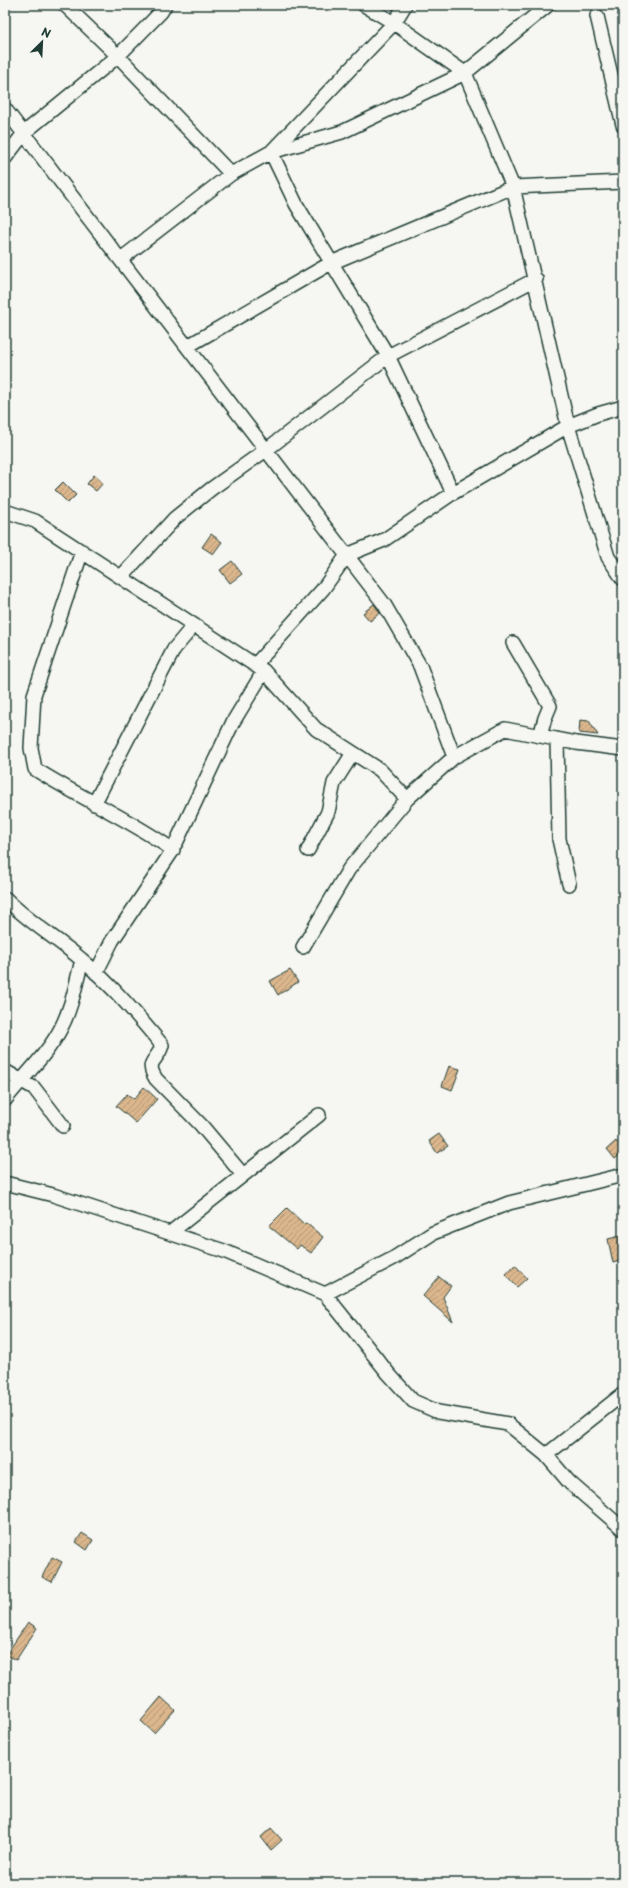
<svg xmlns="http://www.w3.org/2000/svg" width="628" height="1888" viewBox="0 0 628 1888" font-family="'Playpen Sans',sans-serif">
	<defs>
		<pattern id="building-hatch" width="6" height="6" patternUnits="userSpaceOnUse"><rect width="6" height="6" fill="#dcb78d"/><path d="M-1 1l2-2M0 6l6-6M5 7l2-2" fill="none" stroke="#b29674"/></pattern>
	</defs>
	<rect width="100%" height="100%" fill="#f6f6f2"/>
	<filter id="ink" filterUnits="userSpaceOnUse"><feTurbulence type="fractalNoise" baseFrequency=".025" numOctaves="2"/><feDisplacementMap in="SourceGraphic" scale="8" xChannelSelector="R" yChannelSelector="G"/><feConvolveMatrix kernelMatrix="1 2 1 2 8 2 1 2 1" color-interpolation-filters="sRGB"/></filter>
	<g filter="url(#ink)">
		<path fill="url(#building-hatch)" stroke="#1f3d34" d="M94,475L103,483L96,491L87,484Z
			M63,482L76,495L68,503L55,490Z
			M211,534L222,542L213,554L202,547Z
			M232,561L242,574L230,583L220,570Z
			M374,604L380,613L370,621L363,613Z
			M580,720L589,721L598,735L579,733Z
			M290,970L298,982L278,995L270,981Z
			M449,1066L460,1069L452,1090L442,1086Z
			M144,1087L157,1099L136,1123L116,1106L127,1094L134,1099Z
			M439,1134L448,1146L437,1153L429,1141Z
			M616,1141L623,1150V1152L615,1159L607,1149Z
			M287,1208L304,1224L306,1223L323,1237L311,1253L300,1245L297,1249L269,1226Z
			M621,1236L623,1245V1260L613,1263L608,1239Z
			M515,1265L527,1278L517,1287L505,1274Z
			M439,1277L451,1286L443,1297L453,1322L423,1296Z
			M82,1533L93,1540L87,1550L76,1542Z
			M52,1557L62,1562L52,1582L42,1577Z
			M28,1622L37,1628L16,1660L6,1655Z
			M161,1697L175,1710L154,1733L141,1721Z
			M271,1828L282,1840L271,1850L261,1837Z"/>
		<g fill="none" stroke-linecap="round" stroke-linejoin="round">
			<defs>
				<path id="street" d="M65,5L118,56L231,174
					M364,5L394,23L465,73L513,187L568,426L608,557L623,579
					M597,16L623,125
					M5,109L384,604L420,666L454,757
					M5,158L25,132L118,56L161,12L165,5
					M121,259L231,174L271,152L394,23L405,5
					M188,346L331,263L513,187L623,182
					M453,493L388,356L296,204L271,152L342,132L465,73L548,5
					M5,511L35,521L264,671L316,729L380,770L407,799L454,757L505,729L576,743L623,749
					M82,551L34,695L31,748L35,769C80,798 130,819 173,850L112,941L96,973
					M121,577L175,518L211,489L266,450L388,356L536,279
					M513,643L550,706L545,718L540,736
					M255,665L323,589L347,555L384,540L453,493L568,426L598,414L623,407
					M557,739L559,839L569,884
					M94,804L174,649L194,625
					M176,843L233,722L264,671
					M308,850L328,812L334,783L353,753
					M5,898C28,922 57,938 82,960C112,985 137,1015 162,1045C158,1062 144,1060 156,1079L201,1125L243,1175
					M303,947L349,869L407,799
					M5,1071L34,1088L63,1126
					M5,1100C23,1077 46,1056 60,1030C72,1008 76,983 82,960
					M5,1183L53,1195L224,1251L325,1294L388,1373L413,1401L438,1412L508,1424L546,1455L569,1482L623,1529
					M170,1233L319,1115
					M325,1294L394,1258L433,1233L509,1203L623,1175
					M546,1455L623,1394"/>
			</defs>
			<use href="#street" stroke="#1f3d34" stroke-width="16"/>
			<use href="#street" stroke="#f6f6f2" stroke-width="13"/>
		</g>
	</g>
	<rect width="628" height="1888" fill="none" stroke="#f6f6f2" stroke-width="20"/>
	<rect x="10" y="10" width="608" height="1868" fill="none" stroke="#1f3d34" stroke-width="1.5" filter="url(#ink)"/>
	<g transform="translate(42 42) rotate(24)" stroke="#f6f6f2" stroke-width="3" paint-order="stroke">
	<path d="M0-3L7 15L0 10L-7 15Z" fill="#1f3d34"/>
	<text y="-6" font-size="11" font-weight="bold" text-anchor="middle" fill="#1f3d34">N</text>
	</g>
</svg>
